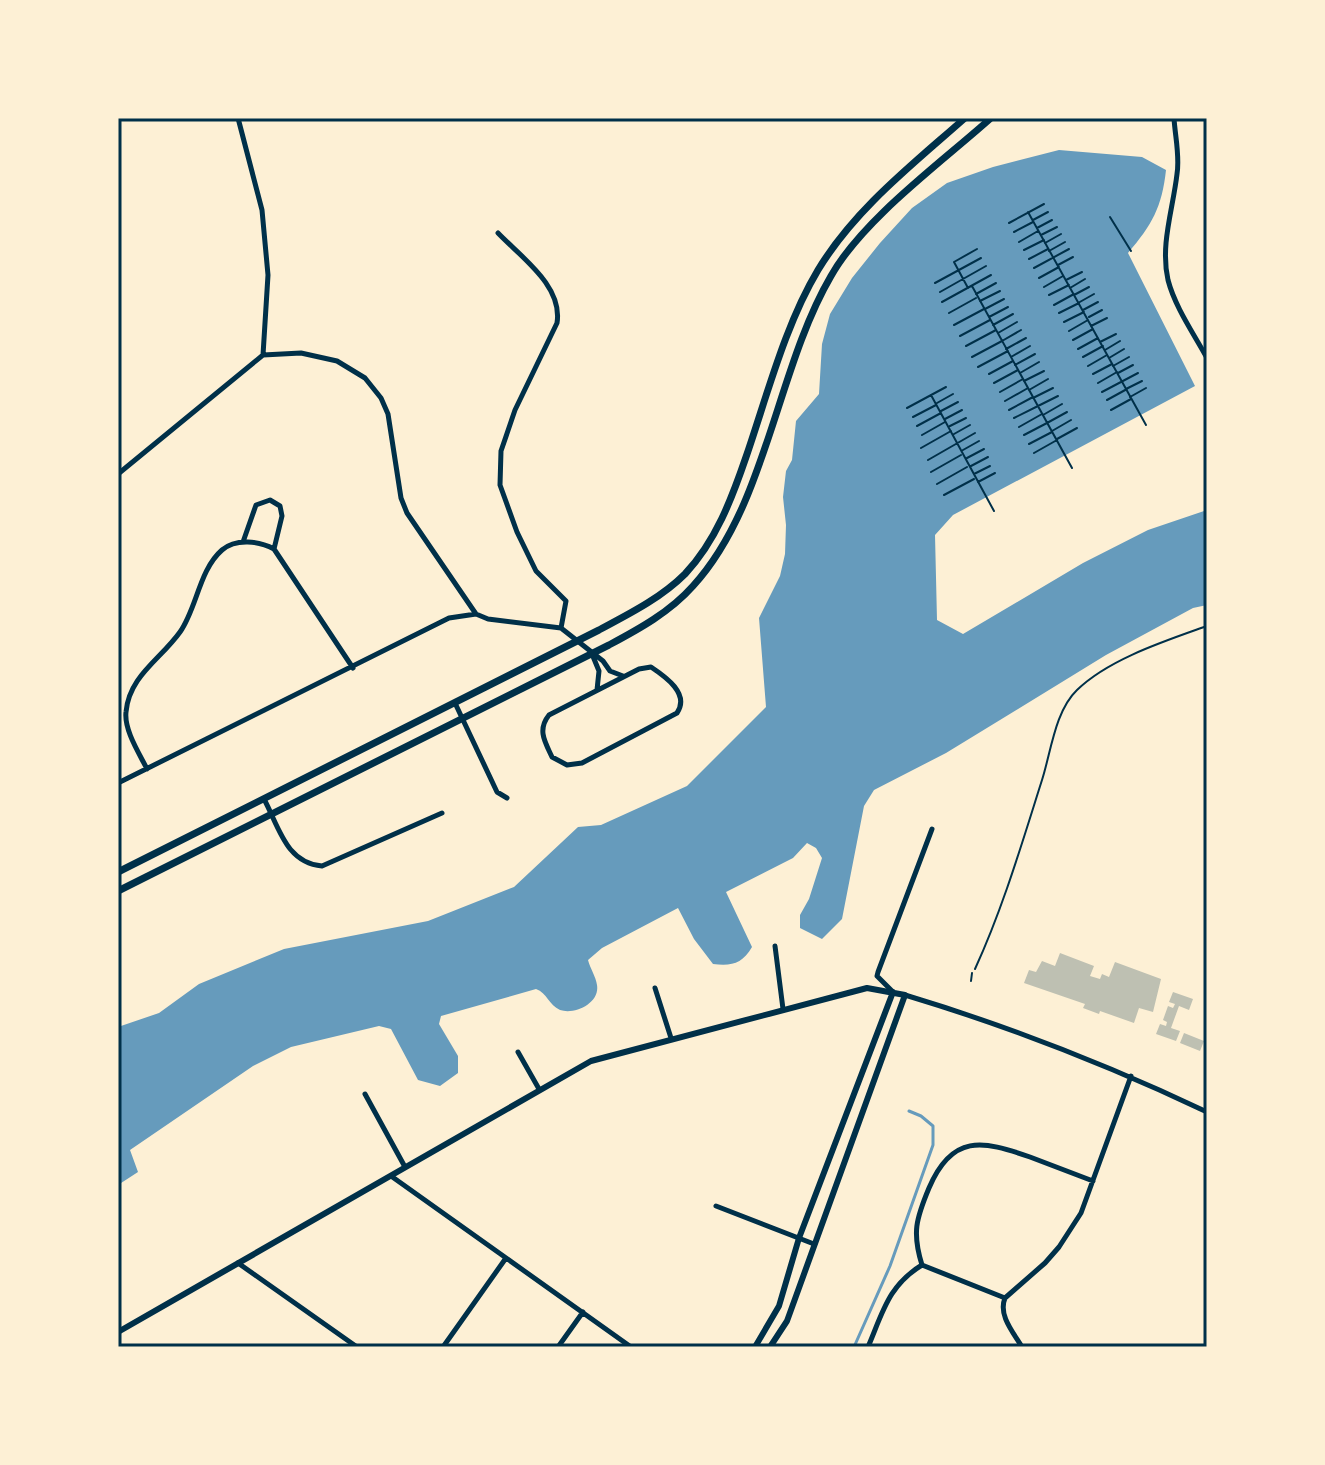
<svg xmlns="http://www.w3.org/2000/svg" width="1325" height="1465" viewBox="0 0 1325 1465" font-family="Ubuntu,sans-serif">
	<rect width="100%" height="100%" fill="#fdf0d5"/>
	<path fill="#669bbc" d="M1059,150L1142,157L1166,170C1162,207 1152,225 1128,253L1195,386L953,515L935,535L937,620L963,634L1083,563L1148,530L1207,510V605L1193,608L1106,655L946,753L874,790L864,806L842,919L822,939L800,928V915L809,899L822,858L816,848L807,843L793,858L726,892L752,947C742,964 732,966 713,964L694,939L678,908L602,948L588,960C590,968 596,977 597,985C600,1003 575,1015 560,1010C549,1005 547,993 536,989L441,1016L439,1024L458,1056V1073L440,1086L418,1080L391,1029L379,1026L291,1047L253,1066L130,1150L138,1172L118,1185V1027L159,1013L199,984L284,949L428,921L514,887L578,827L601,825L687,786L766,707L759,618L780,576L785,554L786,525L783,497L786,471L792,460L796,421L819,394L822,344L830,314L852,278L880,243L912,208L947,183L993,167Z"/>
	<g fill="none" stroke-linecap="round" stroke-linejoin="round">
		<path stroke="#669bbc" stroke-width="3" d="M854,1347L890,1266L933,1145V1126L921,1116L909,1111"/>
	</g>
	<path fill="#bec0b2" d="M1060,953L1094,966L1090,976L1100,979L1102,974L1109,977L1115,962L1161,979L1153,1012L1139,1008L1134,1023L1100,1011L1099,1014L1083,1008L1085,1004L1024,983L1029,970L1036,972L1042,961L1055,966Z
		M1173,992L1193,999L1189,1010L1179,1006L1171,1028L1180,1031L1176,1041L1156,1034L1160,1024L1166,1026L1167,1022L1163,1020L1168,1006L1173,1008L1175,1004L1169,1002Z
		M1184,1033L1204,1041L1200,1051L1180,1043Z"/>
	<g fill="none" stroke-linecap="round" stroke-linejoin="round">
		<path stroke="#003049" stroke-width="2" d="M1028,212L1146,425
			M1110,217L1131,251
			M1033,220L1048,212
			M1009,223L1044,204
			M1037,228L1052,220
			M1014,232L1033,222
			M1041,235L1057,227
			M1019,242L1038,231
			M1045,243L1061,234
			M1024,250L1044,240
			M1049,251L1065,242
			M1029,259L1048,249
			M1058,265L1073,257
			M1034,268L1069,249
			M1039,278L1059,267
			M1066,280L1082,272
			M935,283L981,258
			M972,286L1072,468
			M1044,287L1063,276
			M968,288L954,262L977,249
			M1070,288L1085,279
			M940,292L986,266
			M976,294L996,283
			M1049,295L1069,285
			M1074,295L1089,287
			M980,301L1000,291
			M942,302L991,275
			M1078,303L1094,294
			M1054,305L1074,294
			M985,309L1004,299
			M1083,310L1098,302
			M949,313L976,298
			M1059,313L1079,303
			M989,317L1008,307
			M1089,317L1102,310
			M1064,322L1084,312
			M954,325L984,309
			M993,325L1013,314
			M1091,326L1107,318
			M1069,331L1088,320
			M998,333L1017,322
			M960,336L990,320
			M1073,340L1093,329
			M1002,341L1021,330
			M1100,342L1116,334
			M966,346L996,330
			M1006,349L1026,338
			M1078,349L1098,338
			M1105,350L1120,341
			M972,357L1002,341
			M1011,357L1030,346
			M1083,357L1103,346
			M1109,358L1124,349
			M1015,365L1035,354
			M1088,366L1107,355
			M1113,366L1129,357
			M978,367L1008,351
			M1020,373L1039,362
			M1118,373L1133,365
			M989,374L1013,361
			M1093,374L1112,364
			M1024,381L1044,371
			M994,383L1018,370
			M1098,383L1117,372
			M1126,389L1142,381
			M1029,390L1048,379
			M1000,392L1023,379
			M1102,392L1138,373
			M931,395L994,511
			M1130,397L1146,388
			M1033,398L1053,388
			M1107,400L1127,389
			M1005,401L1028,388
			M937,403L953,394
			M1038,406L1058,396
			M907,408L946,387
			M1009,410L1033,397
			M1111,410L1131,399
			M941,411L958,402
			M1043,415L1062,404
			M913,417L936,405
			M1014,418L1038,406
			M945,419L962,410
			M1047,423L1067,412
			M917,426L941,413
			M950,426L966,418
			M1019,427L1042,414
			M1052,431L1071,420
			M954,434L970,425
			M922,435L945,422
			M1024,435L1047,423
			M1057,439L1077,428
			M1029,444L1052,432
			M921,448L951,431
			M963,450L979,441
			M1034,453L1057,440
			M967,458L984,449
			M928,460L975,433
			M971,466L988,457
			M931,472L961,455
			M974,474L990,466
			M978,482L995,473
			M937,484L967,467
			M944,495L974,479
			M975,969C1003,908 1022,843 1042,780C1051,752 1055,711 1077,690C1109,659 1165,641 1207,626"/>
		<path stroke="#003049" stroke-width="2" d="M971,981L972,973"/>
		<path stroke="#003049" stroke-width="5" d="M238,118L262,210L268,275L263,355
			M1174,118C1175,136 1180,156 1177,174C1173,209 1160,245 1168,280C1175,307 1194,334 1207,358
			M1203,118L1207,119
			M498,233C522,258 563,286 557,323L515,410L501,451L500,485L517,532L536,571L566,601L561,628
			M118,474L263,355L301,353L337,361L365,378L381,398L388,414L401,498L407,513L476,614L488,619L561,628L603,661L610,671L623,676
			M243,542L256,505L270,500L280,506L282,516L274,549
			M592,654L599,671L597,690
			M651,667C666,677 690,694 677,713L582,763L567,765L552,757C545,742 537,730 549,715L639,669Z
			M455,703L497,792L507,798
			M147,769C139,753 124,730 126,712C129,676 161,659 180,632C197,608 199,570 222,550C236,538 259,541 274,549L353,668
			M118,783L449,618L476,614
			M264,799C279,827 286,863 322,866L442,813
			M775,946L783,1009
			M655,988L671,1038
			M893,992L877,976L878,972L932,829
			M905,995C1008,1026 1110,1066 1207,1112
			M518,1052L539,1089
			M365,1094L405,1167
			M391,1176L631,1347
			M716,1206L814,1244
			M238,1263L357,1347
			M1005,1298L922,1265C912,1233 916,1219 929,1188C952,1134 982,1140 1030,1157C1051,1165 1072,1173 1093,1181
			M443,1347L506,1258
			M558,1347L583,1312
			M868,1347C883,1312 888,1286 922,1265
			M1022,1347C1013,1332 998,1315 1005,1298L1045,1263L1059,1247L1081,1213L1131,1076"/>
		<path stroke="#003049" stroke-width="6" d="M118,1332L591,1061L867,988L905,995L787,1321L770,1347
			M755,1347L779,1306L799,1238L893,992"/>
		<path stroke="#003049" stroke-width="7" d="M118,872L599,630C629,614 661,598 685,574C716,541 732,498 746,457C767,396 785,325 818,270C855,209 912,165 965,118
			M118,891L609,645C639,629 670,612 693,586C767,505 776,370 831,276C863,219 942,162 991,118"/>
	</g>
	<rect width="1325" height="1465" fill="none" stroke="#fdf0d5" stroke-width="240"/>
	<rect x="120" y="120" width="1085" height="1225" fill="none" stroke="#003049" stroke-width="3"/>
</svg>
